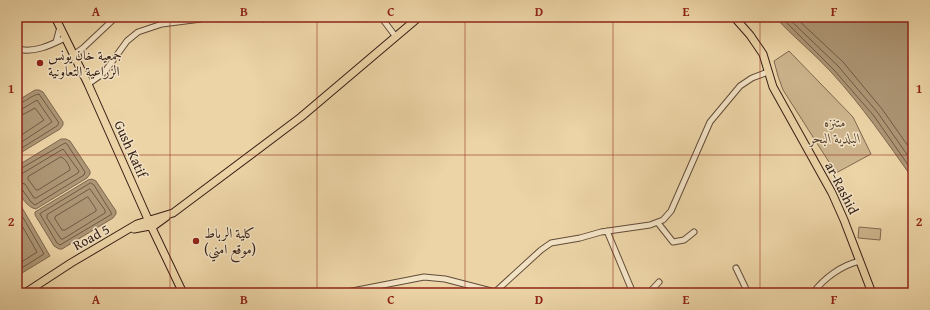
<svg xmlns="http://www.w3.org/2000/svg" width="930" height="310" viewBox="0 0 930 310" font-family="'Gentium Book Plus',Amiri,serif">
	<rect width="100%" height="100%" fill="#ecd4a6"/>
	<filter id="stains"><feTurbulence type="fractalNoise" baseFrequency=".005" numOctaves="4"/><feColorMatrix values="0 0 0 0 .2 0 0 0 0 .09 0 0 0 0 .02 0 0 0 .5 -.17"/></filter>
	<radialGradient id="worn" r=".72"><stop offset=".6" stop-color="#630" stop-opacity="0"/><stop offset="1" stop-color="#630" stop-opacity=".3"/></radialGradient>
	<path fill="#cdb58d" stroke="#806a51" d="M789,51L853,117L871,154L836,173L783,90L778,76L774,61Z
		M859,227L881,229L880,240L858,238Z"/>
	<path fill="#ad9675" stroke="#7d664f" d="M775,17H913V179C887,142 862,106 832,73C814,53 793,37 775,17Z
		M35,90H39L43,92L63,122V125L60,129L17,155V101Z
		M61,139H66L70,141L90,171V174L87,178L36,209C28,208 20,196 17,189C15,183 17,173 17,166Z
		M92,179L96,181L116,211V214L113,218L62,249H59L54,246L35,215V212L88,180Z
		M17,199L50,256L17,276Z"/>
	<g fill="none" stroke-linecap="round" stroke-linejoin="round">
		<path stroke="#705a45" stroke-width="1" d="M781,17L834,70L874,116L913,172
			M787,17L838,66L878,113L913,163
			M795,17L843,62L882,109L913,153
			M17,104C25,103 31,95 39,94L59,123L57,126L17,151
			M17,109H22L37,100L52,122L17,145
			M17,115L24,114L35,108L44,120L17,138
			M61,157C65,158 70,166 70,170L38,190H36L28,179V177Z
			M17,169H20L65,143L67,144L85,172L84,175L35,205L31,202L21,188L17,187
			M17,174L23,173L63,149L79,171L78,173L36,198H34L25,184L17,182
			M91,183L94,185L112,214L60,245L57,243L40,214Z
			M90,189L105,210V213L63,239H61L47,218V215Z
			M88,197L96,209V211L65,230H62L55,219V217Z
			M17,207L44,254L17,271
			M17,217L37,252L17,265"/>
		<defs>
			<path id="minor" d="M258,17L263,19
				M381,17L396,37
				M56,42L60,27
				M17,49C34,53 49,46 65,38
				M73,55L83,48L116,17
				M88,84L101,75L106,70L127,41L138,32L162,24L201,19L208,17
				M658,223L673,242L684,240L694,232
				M607,231L633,293
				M736,268L748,293
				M342,293L424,277L445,279L495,292L541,250L551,243L580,238L601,232L650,225L663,220L671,211L710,122L740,86L752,78L768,72
				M649,293L659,282
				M813,293C824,278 842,265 860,261"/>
			<path id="major" d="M55,17L88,84L151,226L183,293
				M734,17L750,35L763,54L773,87L832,193L844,220L872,293
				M134,229L155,225L166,217
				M25,293L71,263L137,224L173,213L301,117L419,17"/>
		</defs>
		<use href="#minor" stroke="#624c39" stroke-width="7"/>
		<use href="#major" stroke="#341e15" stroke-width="9"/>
		<use href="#minor" stroke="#f3e3c5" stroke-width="5"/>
		<use href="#major" stroke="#ecd4a6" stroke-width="7"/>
	</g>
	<path fill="none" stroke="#8f2418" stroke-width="1" stroke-opacity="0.55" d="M170,17V293M317,17V293M465,17V293M613,17V293M760,17V293M17,155H913"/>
	<g fill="#8f2418" stroke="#f3e3c5" stroke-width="1.5">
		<circle cx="40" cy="63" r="4"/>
		<circle cx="196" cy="241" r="4"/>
	</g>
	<g text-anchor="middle" stroke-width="3" stroke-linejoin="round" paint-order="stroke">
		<g font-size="14" fill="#341e15" stroke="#f3e3c5" text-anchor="start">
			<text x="48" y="60">جمعية خان يونس<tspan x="48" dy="16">الزراعية التعاونية</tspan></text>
			<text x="204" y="238">كلية الرباط<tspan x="204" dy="16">(موقع امني)</tspan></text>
		</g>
		<g font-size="14" font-style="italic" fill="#5a4433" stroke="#f3e3c5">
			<text x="835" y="127">متنزه<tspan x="835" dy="16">البلدية البحر</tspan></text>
		</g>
		<g font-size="14" fill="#341e15" stroke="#f3e3c5">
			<text transform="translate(131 149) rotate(66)" y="5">Gush Katif</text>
			<text transform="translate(842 188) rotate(63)" y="5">ar-Rashid</text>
			<text transform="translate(91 237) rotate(-29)" y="5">Road 5</text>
		</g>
	</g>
	<rect width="930" height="310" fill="none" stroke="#ecd4a6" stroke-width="44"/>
	<rect x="22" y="22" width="886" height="266" fill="none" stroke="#8f2418" stroke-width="1.5"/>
	<g font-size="13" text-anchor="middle" font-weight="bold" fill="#8f2418">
		<text x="96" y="16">A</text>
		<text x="244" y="16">B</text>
		<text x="391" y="16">C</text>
		<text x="539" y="16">D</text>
		<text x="686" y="16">E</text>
		<text x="834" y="16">F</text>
		<text x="11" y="93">1</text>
		<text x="919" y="93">1</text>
		<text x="11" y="226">2</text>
		<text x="919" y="226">2</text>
		<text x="96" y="304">A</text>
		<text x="244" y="304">B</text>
		<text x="391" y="304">C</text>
		<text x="539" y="304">D</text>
		<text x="686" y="304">E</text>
		<text x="834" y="304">F</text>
	</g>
	<rect width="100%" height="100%" filter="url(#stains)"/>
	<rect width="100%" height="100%" fill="url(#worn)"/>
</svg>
